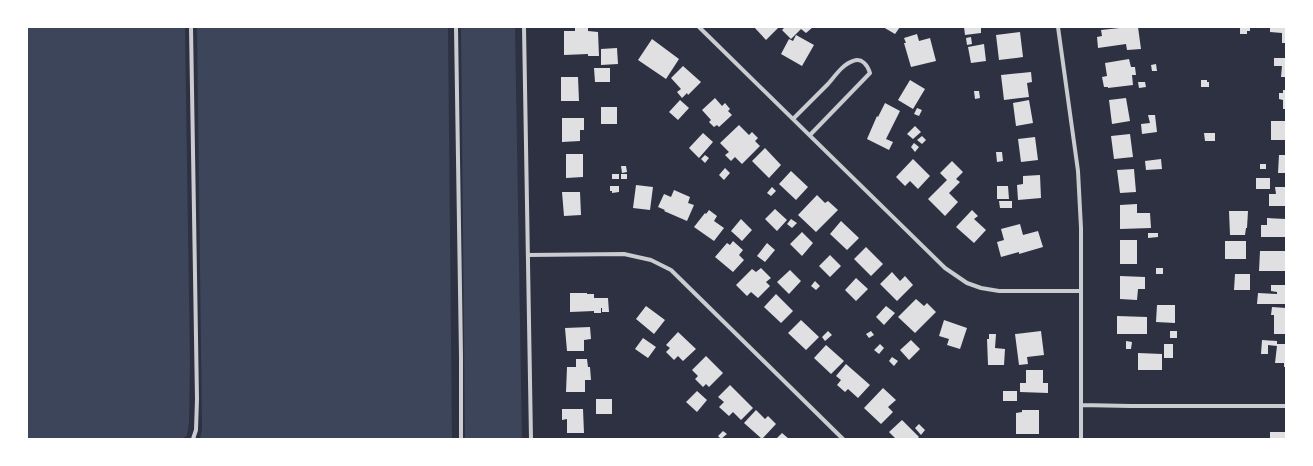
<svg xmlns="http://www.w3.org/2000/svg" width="1313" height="466" viewBox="0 0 1313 466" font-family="Mulish,sans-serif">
	<rect width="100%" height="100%" fill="#2d3142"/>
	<path fill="#3c4559" d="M27,27H185L190,362L189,423L187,436L181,439H27Z
		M197,27H448L452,439H200L202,429Z
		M461,27H515L522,439H465Z"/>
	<path fill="#e0e0e3" d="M575,27H588V31L598,32L599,56H588V54L564,55V31H575Z
		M754,27H779L766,40Z
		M785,27H813L806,33L801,29L791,39L782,30Z
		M883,27H900L895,34Z
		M964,27H981V33L965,35Z
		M1129,27H1138L1141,49L1127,50L1126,44L1098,48L1097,37L1102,36L1101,30Z
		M1240,27H1250V31H1247V34H1240Z
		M1270,27H1286V43H1282V33L1270,32Z
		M1020,32L1023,57L999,60L996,35Z
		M917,34L919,41L930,38L936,61L911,67L904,43H906L904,38Z
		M796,35L814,45L802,66L781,54L789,39L793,41Z
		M971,37L972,44L967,45L966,38Z
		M652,39L679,59L666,79L638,60Z
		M984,44L986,61L971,63L968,47Z
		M617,48L618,64L601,65V49Z
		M1274,58H1286V77H1281L1282,66H1274Z
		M1129,59L1131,67H1135L1136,75H1132L1133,85L1108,88V87H1104L1102,77L1107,76L1105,63Z
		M1156,64L1157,71H1152L1151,65Z
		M683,66L701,82L688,95L687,93L682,98L677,92L681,89L671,78Z
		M594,68H610V82H595Z
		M1031,72L1032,82L1027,83L1029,97L1004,100L1001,75Z
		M561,77H578L579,101H561Z
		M910,80L925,89L913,109L898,100Z
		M1201,80H1207V82H1209V87H1201Z
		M1138,82H1145L1146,87L1139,88Z
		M1283,90H1286V109H1283V100L1279,99V93H1283Z
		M974,91H979L980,98L975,99Z
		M715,98L722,106L725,103L730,109L728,111L732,115L719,127L717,125L714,127L709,122L711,120L702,110Z
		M1126,98L1130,121L1112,124L1109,100Z
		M680,100L689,108L678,120L669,112Z
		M1029,100L1033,123L1016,126L1013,103Z
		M885,103L900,111L886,139L893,142L889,150L867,139L877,116L878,117Z
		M601,107H617V124H601Z
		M917,108L922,110L919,116L914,114Z
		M1148,115H1155L1157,132L1142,134L1141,124L1150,123Z
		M562,118H584V130H580V141L562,142Z
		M1271,121H1286V140H1271Z
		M739,125L749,135L752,132L758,138L755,141L760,146L742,164L735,157L731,161L725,155L729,152L720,143Z
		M915,126L921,132L913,139L907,134Z
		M703,133L713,142L699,158L689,148Z
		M1204,133H1215V141H1205Z
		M1130,134L1133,157L1114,159L1111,136Z
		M922,136L926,140L922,144L917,140Z
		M1035,137L1038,160L1021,162L1018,139Z
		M914,143L919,147L915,152L911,147Z
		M765,148L781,165L769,178L752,161Z
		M996,152H1002L1003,161L997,162Z
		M566,154H583V177L566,178Z
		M705,155L709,158L705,163L701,159Z
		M1279,155H1286V173H1278Z
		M913,159L930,176L918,189L910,181L905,186L896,177Z
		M1161,159L1162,169L1146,170L1145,161Z
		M952,161L963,172L956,179L960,182L949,193L958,202L945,216L928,199L947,180L940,173Z
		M1260,164H1266V169H1260Z
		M621,166H626L627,172L622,173Z
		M725,168L730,173L724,180L719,175Z
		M1134,169L1136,192L1120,193L1117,170Z
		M791,171L808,187L796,200L779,184Z
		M612,174H619V179H612Z
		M621,174H627V179H621Z
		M1040,175L1041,198L1018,200L1017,185L1023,184V176Z
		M1256,178H1270V189H1256Z
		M636,185L653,187L650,210L633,208Z
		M610,186H619V192L612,193V191H610Z
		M997,186H1008L1009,199H997Z
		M772,187L776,191L771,196L767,193Z
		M1275,187H1286V206H1269V194H1276Z
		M674,190L690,197L688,203L694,205L687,221L664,211L665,210L658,207L664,194L671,197Z
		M562,192H580L581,215L564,216Z
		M817,195L825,203L828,201L838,210L816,232L798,215Z
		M999,201H1012V208H1000Z
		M1137,204V213H1150L1151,228L1120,229V205Z
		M775,209L787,220L777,231L765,219Z
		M709,210L717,216L714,221L724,228L714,241L694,227L705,213L706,214Z
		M972,210L978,216L974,219L986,230L974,243L956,227Z
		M1229,211H1248L1247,228H1246L1245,235H1230Z
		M1267,218L1286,219V237H1261V225H1267Z
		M741,219L752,230L742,241L731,231Z
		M791,219L797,223L792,228L787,224Z
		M841,221L859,238L847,250L830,234Z
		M1020,224L1023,235L1038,231L1043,247L1019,254V252L1001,257L997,242L1004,240L1001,229Z
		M802,232L813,243L802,256L790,244Z
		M1148,233H1158V237L1148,238Z
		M1120,240H1137V264H1120Z
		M733,241L743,250L739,255L744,260L733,272L715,257L727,243L730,245Z
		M1225,241H1246V259H1225Z
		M767,243L775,250L765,262L757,256Z
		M866,247L883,264L871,276L854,259Z
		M1260,251H1286V271H1259Z
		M830,255L841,266L830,277L819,266Z
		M761,268L771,278L766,282L770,286L758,298L751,292L747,296L736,285L752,269L756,272Z
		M1156,268H1163V274H1156Z
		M790,270L801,281L789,294L777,282Z
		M892,272L900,281L905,276L913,285L897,301L880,284Z
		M1235,274H1250V290H1234Z
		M1120,276L1145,277V289H1138L1137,300L1120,299Z
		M856,278L868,289L856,301L845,290Z
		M815,281L820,286L816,290L811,286Z
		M1271,285H1286V304H1257L1258,293L1277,294V292L1271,291Z
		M570,293H587V294H594V298H608L609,312H602V308H601V313H594V311L570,312Z
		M776,294L793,311L781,323L764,307Z
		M916,299L924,306L927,303L936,312L915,333L898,317Z
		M1157,305H1175V323L1156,322Z
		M646,306L665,320L654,334L636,319Z
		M886,306L895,313L884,325L876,317Z
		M1272,307L1286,308V334H1274V315H1271Z
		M1117,316L1147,317V334H1117Z
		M801,320L819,337L806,350L788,333Z
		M944,320L967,328L960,349L947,345L949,339L939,336Z
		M590,327L591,339L584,340V351H567L565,328Z
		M828,331L832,335L825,341L822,337Z
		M871,331L874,335L869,338L866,334Z
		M1041,331L1044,355L1027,357L1028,364L1019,365L1015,334Z
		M1170,331H1177V338H1170Z
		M678,332L696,349L683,361L678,356L674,360L666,352L670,348L666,345Z
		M989,334H996L995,348L1005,349L1004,365H988L987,339H989Z
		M643,338L656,347L648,358L635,349Z
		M911,340L920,349L909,360L900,350Z
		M1262,340L1277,341V344H1286V367H1284V363H1275L1277,346L1268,345V354H1261Z
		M1126,341L1132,342L1131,349H1126Z
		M880,344L884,348L879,354L874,350Z
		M1164,344H1173V358H1164Z
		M826,345L844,361L831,374L814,358Z
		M1138,353L1162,354V370H1138Z
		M706,356L723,373L709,387L706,384L703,387L695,379L698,376L692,370Z
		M892,357L898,361L894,366L889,361Z
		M576,359H587L588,367H590L591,380H585V392H566L567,367H576Z
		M846,364L870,385L858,398L848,389L845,392L837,385L841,380L836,376Z
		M1026,370H1043V383H1048V393L1020,392V383H1026Z
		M730,385L753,408L741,420L733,412L729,416L719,407L724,402L718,397Z
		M883,388L896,400L888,407L893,412L881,424L864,408Z
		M697,391L707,400L697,412L686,402Z
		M1003,391H1017V401H1003Z
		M596,399H612V414H596Z
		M562,409H583L584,433H567V419L562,420Z
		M756,410L765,419L768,416L776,424L762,439L744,423Z
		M1022,410H1039V434H1016V413L1022,412Z
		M902,420L919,437L917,439H896L889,432Z
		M919,424L925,430L921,435L915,428Z
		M723,431L727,434L721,439L718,436Z
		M1270,432H1286V439H1270Z
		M782,433L789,439H776Z"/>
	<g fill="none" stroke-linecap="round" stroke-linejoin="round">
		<path stroke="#caccd0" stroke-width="4" d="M191,27L197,399L196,430L193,439
			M456,27L461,356V439
			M524,27L531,439
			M699,27L945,268L967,283L981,288L999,291H1081
			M1058,27L1078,171L1081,228V439
			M793,119C805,107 816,96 828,84C835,76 843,64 853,61C862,57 868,66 870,73L810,135
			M528,255L624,254L651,260L671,270L843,439
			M1081,405L1131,406H1286"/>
	</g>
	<rect width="1313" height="466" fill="none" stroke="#ffffff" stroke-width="56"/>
</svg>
